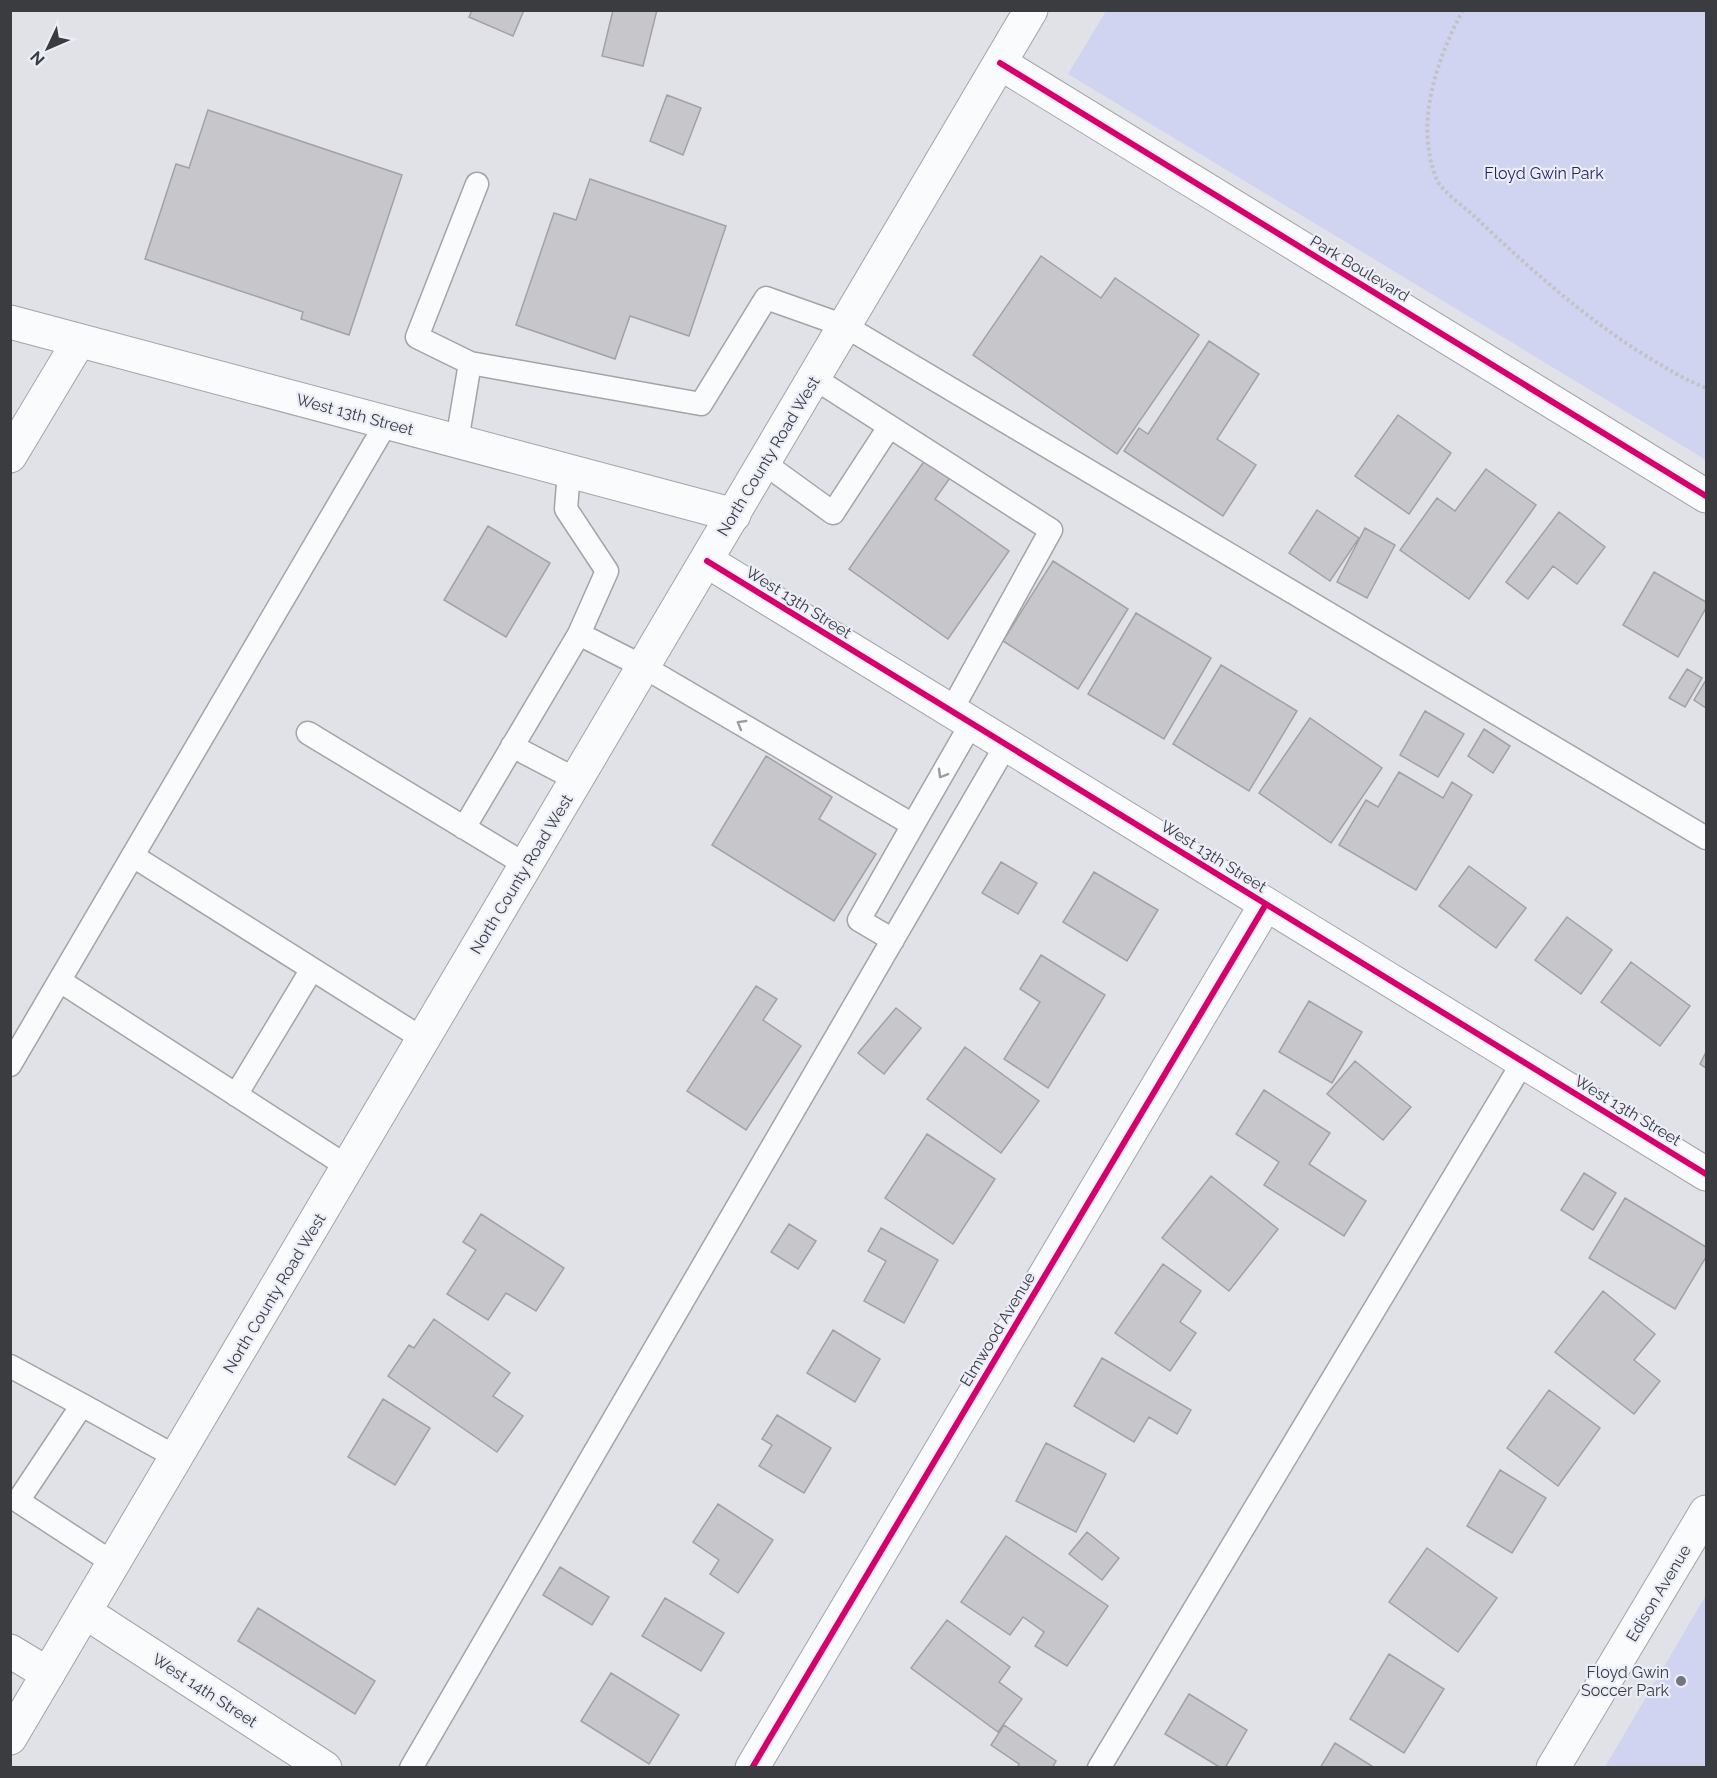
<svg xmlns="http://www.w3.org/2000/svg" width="1717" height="1778" viewBox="0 0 1717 1778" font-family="Raleway,sans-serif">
	<rect width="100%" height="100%" fill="#e1e2e8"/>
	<path fill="#d0d4f0" d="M1106,11H1706V460L1068,74Z
		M1706,1595V1767H1605Z"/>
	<path fill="#c6c6cb" stroke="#a1a2a6" stroke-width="1.5" d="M472,10H524L513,36L469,17Z
		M613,10H657L643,66L602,56Z
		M667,95L701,108L683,155L650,141Z
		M208,110L402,175L349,335L301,319L303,312L145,259L176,164L189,168Z
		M590,179L726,226L689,336L630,316L615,359L516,325L554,213L576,220Z
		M1041,256L1101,298L1115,278L1199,335L1117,454L973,355Z
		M1209,341L1259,374L1217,439L1256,465L1223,516L1124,451L1139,428L1148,434Z
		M1398,415L1451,453L1409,514L1355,476Z
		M925,460L950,478L935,499L1009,551L948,639L849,569Z
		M1486,469L1536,505L1469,599L1400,550L1437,498L1455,511Z
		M1317,510L1359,538L1330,581L1289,553Z
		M1559,512L1605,547L1577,584L1553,566L1528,599L1506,582Z
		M488,526L550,563L506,637L444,600Z
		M1365,528L1395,545L1367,598L1337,582Z
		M1053,561L1128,609L1078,689L1003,641Z
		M1654,572L1706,602V608L1678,657L1623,625Z
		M1136,613L1211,658L1164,739L1088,694Z
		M1221,665L1297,711L1249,791L1173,744Z
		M1687,669L1702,678L1685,707L1669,698Z
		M1706,680V708L1694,700Z
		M1425,711L1464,734L1438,777L1400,755Z
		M1310,718L1382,768L1331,843L1259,793Z
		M1484,729L1510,746L1493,773L1468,756Z
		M766,756L832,797L819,819L876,854L834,921L712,845Z
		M1399,772L1443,798L1452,782L1472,795L1416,890L1339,845L1366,800L1378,807Z
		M1001,862L1037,883L1018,914L982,893Z
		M1469,866L1526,908L1496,948L1439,906Z
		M1094,872L1158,910L1127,961L1063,922Z
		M1567,917L1612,950L1581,994L1535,960Z
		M1041,955L1105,995L1048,1088L1004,1059L1040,1002L1020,989Z
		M1631,962L1690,1006L1660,1046L1601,1002Z
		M756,986L777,999L763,1020L801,1046L746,1130L687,1091Z
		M1309,1001L1362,1032L1332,1083L1279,1052Z
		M896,1008L921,1028L884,1074L858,1053Z
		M965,1047L1039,1101L1001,1153L927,1099Z
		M1706,1052V1068L1700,1064Z
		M1355,1061L1411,1107L1383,1140L1327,1094Z
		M1264,1090L1330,1133L1309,1164L1366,1201L1344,1236L1264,1185L1279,1162L1236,1134Z
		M927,1134L995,1179L953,1244L885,1198Z
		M1584,1173L1616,1193L1593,1230L1561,1210Z
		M1211,1176L1278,1229L1229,1291L1162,1238Z
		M1625,1198L1706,1247V1257L1675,1309L1589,1258Z
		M481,1214L564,1268L536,1311L506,1293L488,1320L447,1294L476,1250L463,1242Z
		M789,1224L816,1241L798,1269L771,1252Z
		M881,1228L938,1260L904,1323L864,1301L886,1261L868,1251Z
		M1163,1264L1201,1291L1180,1322L1196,1333L1170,1371L1115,1333Z
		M1603,1291L1655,1334L1634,1360L1660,1381L1634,1414L1555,1352Z
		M434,1319L510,1373L493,1396L523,1416L497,1452L388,1376L409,1345L414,1348Z
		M833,1330L880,1359L855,1402L807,1373Z
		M1102,1358L1191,1410L1177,1434L1149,1417L1134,1442L1074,1406Z
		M1549,1390L1600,1428L1558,1486L1507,1448Z
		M383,1399L430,1428L395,1485L348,1457Z
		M777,1415L831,1448L804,1493L759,1466L772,1445L762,1439Z
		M1046,1443L1106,1474L1076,1532L1016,1501Z
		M1500,1470L1546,1498L1512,1553L1467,1526Z
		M718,1504L773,1540L738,1593L710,1574L719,1560L693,1542Z
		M1087,1532L1119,1558L1102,1580L1069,1554Z
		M1006,1536L1108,1606L1067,1666L1035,1646L1044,1632L1023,1617L1010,1635L961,1602Z
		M1427,1548L1497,1598L1458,1652L1389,1602Z
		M560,1567L609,1597L592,1625L543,1595Z
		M665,1598L724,1633L701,1671L642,1636Z
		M258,1608L375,1681L355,1714L238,1641Z
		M947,1620L1010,1667L999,1682L1022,1699L998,1732L911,1668Z
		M1389,1654L1444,1689L1404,1753L1350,1719Z
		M611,1673L679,1715L649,1764L581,1721Z
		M1189,1694L1247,1730L1225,1768H1221L1165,1734Z
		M1004,1725L1056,1761L1052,1768H1017L1019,1764L991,1745Z
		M1335,1743L1375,1768H1320Z"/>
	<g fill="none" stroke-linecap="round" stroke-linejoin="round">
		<defs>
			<path id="service" d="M470,363L417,337L477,184
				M814,378L1051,530L951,711
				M457,441L470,363L701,404L766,298L845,326L1706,838
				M764,463L833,513L889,427
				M579,634L644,667L913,825L971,724
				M308,733L526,865
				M512,746L577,780
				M464,828L579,634L607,571L566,509L569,471
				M133,856L423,1039
				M893,940L859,920L913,825
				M60,981L348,1167
				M10,1065L387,422
				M236,1095L312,969
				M10,1366L82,1405
				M113,1563L18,1501L82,1405L176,1457
				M411,1768L1006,745
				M1099,1768L1523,1062"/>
			<path id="minor" d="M1000,63L1706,496
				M10,322L734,515
				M10,456L79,341
				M707,561L1706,1174
				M85,1612L325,1768
				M752,1768L1266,904
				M1553,1768L1706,1512"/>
			<path id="tertiary" d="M10,1651L48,1674"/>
			<path id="secondary" d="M10,1738L1031,10"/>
		</defs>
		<use href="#service" stroke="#a3a3a8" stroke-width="25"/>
		<use href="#minor" stroke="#a3a3a8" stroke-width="35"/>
		<use href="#tertiary" stroke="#a3a3a8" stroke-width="35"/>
		<use href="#secondary" stroke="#a3a3a8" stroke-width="35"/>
		<path stroke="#c3c3c5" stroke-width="4" stroke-dasharray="3 3" stroke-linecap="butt" d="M1463,10C1436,60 1414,125 1437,180C1442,191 1464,207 1473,215C1527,266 1583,317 1646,356C1666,368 1685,380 1706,388"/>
		<use href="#service" stroke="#fafbfc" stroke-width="22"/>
		<use href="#minor" stroke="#fafbfc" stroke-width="33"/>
		<use href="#tertiary" stroke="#fafbfc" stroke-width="33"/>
		<use href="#secondary" stroke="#fafbfc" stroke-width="33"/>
		<defs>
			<path id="cycleway" d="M1000,63L1706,496
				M707,561L1706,1174
				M752,1768L1266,904"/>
		</defs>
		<use href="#cycleway" stroke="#ebedf8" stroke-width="10"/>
		<use href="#cycleway" stroke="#d6006c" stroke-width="6"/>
	</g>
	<defs><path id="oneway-chevron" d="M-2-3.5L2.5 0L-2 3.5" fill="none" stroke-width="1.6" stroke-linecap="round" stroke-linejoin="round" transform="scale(1.5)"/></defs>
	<g stroke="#9a9c9e">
		<use href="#oneway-chevron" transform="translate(741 724) rotate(-150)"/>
		<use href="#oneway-chevron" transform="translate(942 774) rotate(120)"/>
	</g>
	<circle fill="#75767b" stroke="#ebedf8" stroke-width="2" cx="1681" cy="1681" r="6"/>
	<g text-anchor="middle" stroke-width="4.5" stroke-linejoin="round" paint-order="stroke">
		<g font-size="16" fill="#252369" stroke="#ebedf8">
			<text x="1544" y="179">Floyd Gwin Park</text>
		</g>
		<g font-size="16" fill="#3b3c40" stroke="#ebedf8">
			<text transform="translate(1360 268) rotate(31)" y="6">Park Boulevard</text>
			<text transform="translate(355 414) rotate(15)" y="6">West 13th Street</text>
			<text transform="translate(768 456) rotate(-59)" y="6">North County Road West</text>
			<text transform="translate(799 602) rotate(32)" y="6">West 13th Street</text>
			<text transform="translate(1214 856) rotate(32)" y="6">West 13th Street</text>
			<text transform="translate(521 874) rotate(-59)" y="6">North County Road West</text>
			<text transform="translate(1628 1110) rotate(31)" y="6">West 13th Street</text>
			<text transform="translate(274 1293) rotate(-59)" y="6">North County Road West</text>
			<text transform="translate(997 1329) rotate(-59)" y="6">Elmwood Avenue</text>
			<text transform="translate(1658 1593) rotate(-59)" y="6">Edison Avenue</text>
			<text transform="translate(205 1690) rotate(33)" y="6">West 14th Street</text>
		</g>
		<g font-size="16" fill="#3b3c40" stroke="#ebedf8" text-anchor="end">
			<text x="1669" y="1678">Floyd Gwin<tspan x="1669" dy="18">Soccer Park</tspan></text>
		</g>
	</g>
	<rect width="1717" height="1778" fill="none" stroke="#3b3c40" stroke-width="24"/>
	<g transform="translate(48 48) rotate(226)" stroke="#ebedf8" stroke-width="4.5" paint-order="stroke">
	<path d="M0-4.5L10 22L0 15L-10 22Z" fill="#3b3c40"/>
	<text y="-9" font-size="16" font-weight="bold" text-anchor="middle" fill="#3b3c40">N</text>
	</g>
</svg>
